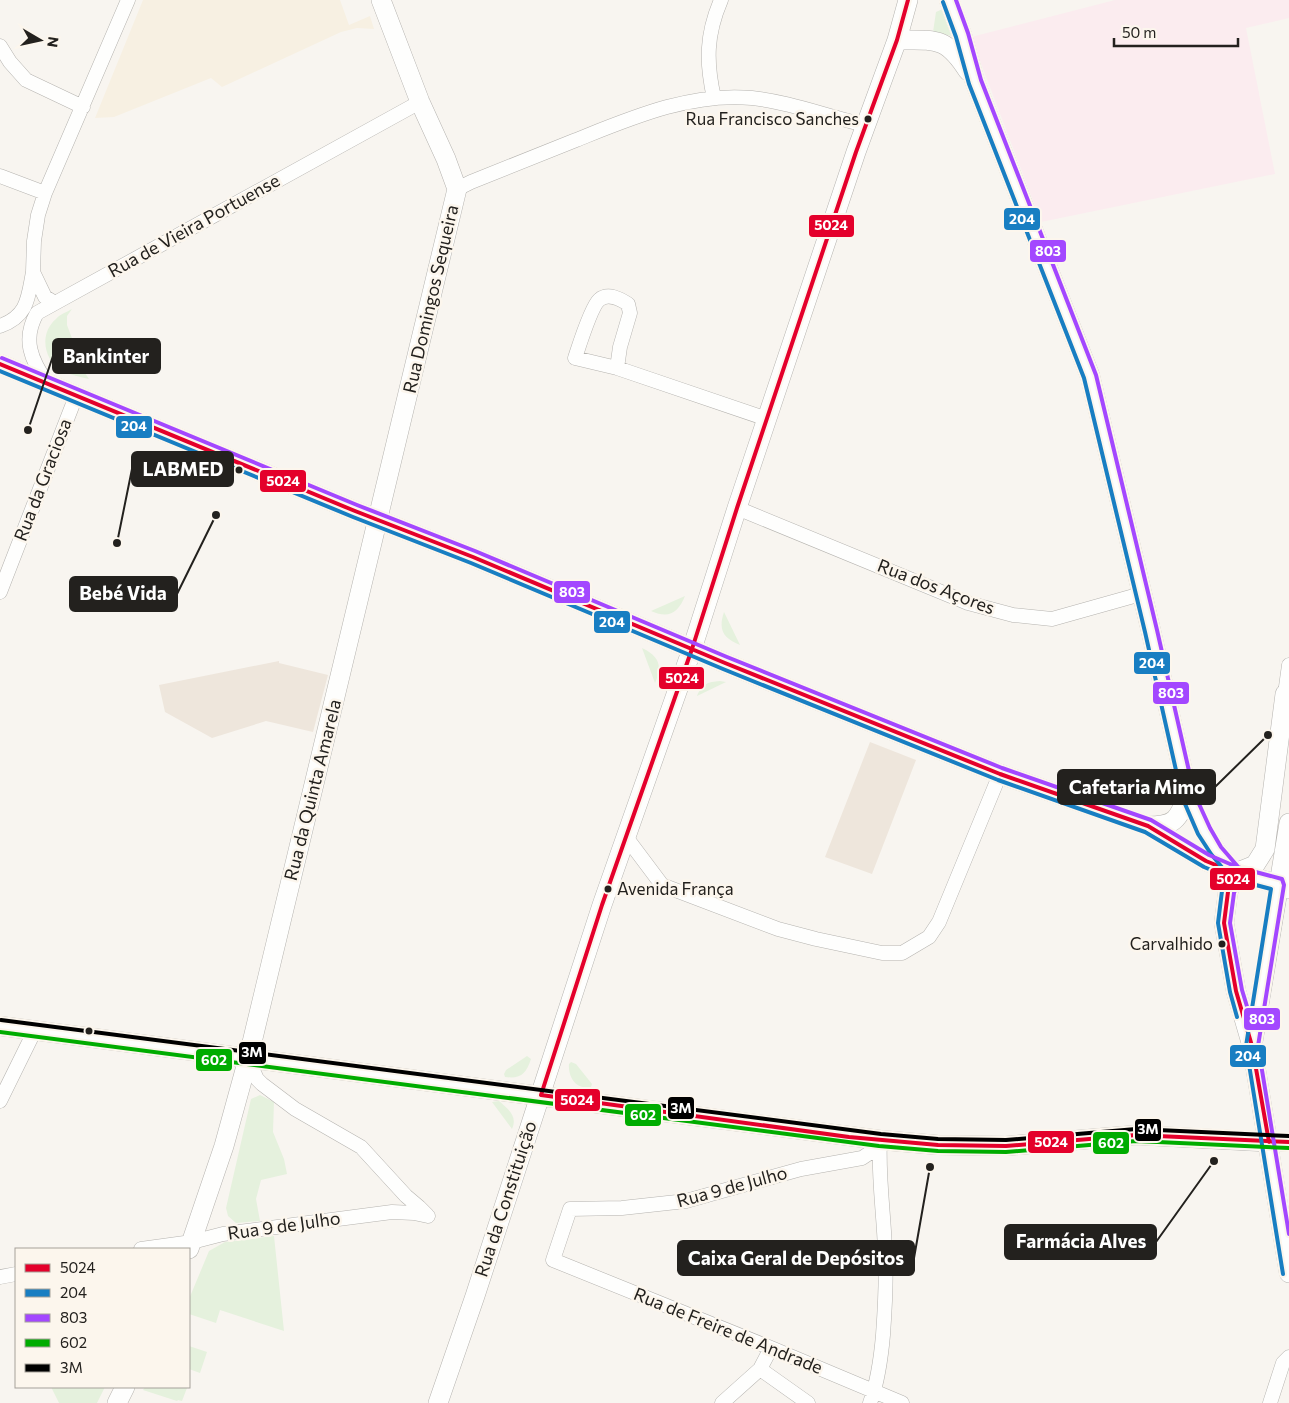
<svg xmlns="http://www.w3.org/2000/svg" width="1289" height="1403" viewBox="0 0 1289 1403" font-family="Commissioner,sans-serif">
	<rect width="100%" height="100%" fill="#f8f5f0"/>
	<path fill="#f7f0e2" d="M143,0H340L349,25L370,16L374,29L357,28L341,32L222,87L211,78L114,117L95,118Z"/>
	<path fill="#fbecef" d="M1115,0H1289V18L1246,28L1275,174L1041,222L971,37Z"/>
	<path fill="#eee6dc" d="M279,661V663L328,675L313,732L266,721L212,738L165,712L159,685Z
		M870,742L916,760L872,874L825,857Z"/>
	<path fill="#e5f1dd" d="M947,7L957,37L933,32L936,12Z
		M72,309L67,316V325L85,373L89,379C80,377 71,375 63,371C43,361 39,333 56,319C60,314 67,312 72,309Z
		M685,596C678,613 669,619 651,611Z
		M724,612L740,645C723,638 718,630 724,612Z
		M642,648C659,656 663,666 655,683Z
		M720,681L726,682L697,696C702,684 707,682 720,681Z
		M527,1056L531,1059C526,1074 521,1079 505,1077L504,1074L506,1070Z
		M571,1062L576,1064L592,1084L591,1087C576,1090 568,1077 569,1064Z
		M260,1095L274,1102L273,1132L284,1159L287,1174L261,1180L256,1199L260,1221L236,1223L228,1216L226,1208L251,1099Z
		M499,1101C508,1109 518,1116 512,1129L492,1102Z
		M274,1236L284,1331L220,1310L216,1323L189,1314V1299L209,1251L225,1242Z
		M189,1346L207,1352L200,1373L189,1369Z
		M51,1387H105L97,1403H59Z
		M145,1387H184L187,1388L182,1401L178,1400L177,1401L143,1390Z"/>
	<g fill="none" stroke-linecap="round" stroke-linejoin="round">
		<defs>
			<path id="street" d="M0,46L10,62L26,80L83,107
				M714,98C706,62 706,35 721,0
				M0,176L45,193
				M457,189L471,182C506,168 541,154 576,140C631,118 691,92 752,98C791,102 828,117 866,125
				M55,303L45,297L33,272L34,241L38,215L45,193L128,0
				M0,326C28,316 28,298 33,272
				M617,368L620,347L630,313L628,304C620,299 608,292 599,300C591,307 579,346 575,358L617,368L767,419
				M47,383C31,360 22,339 37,313L420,102
				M737,508L968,603L1013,615L1052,619L1141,594
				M0,592L76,396
				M1285,694L1289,665
				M626,837L662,885L778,929L816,939L882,953H902L929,937L939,922L1000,774
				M248,1059L257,1079L262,1084L295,1109L361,1147L406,1196L419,1207L427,1215
				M0,1101L35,1030
				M880,1140L871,1152L862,1158L801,1169L686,1201L622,1208L570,1209L553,1260L771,1348L902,1403
				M141,1249L192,1242L223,1234L392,1212L414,1213L428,1216
				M0,1277L16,1274
				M760,1369L808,1403
				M722,1403L760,1369L771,1348
				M870,1403C878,1381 881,1358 883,1335C885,1307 887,1280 885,1251C884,1214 878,1178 880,1140
				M1270,1403L1283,1363L1289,1357"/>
			<path id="secondary" d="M949,0L962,35L975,82L1090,376L1151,631L1188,795L1204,831L1216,851L1231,869
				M897,40C935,40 946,36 968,71
				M0,364L355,511L473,557L725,663L1000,774L1148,826L1206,861L1235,873L1278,884L1289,889
				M1148,826C1176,826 1178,819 1188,795
				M1235,873L1228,892L1224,923L1236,991L1252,1046L1289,1273
				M1235,873L1255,865L1265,849L1285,694L1289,696
				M0,1026L880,1140L938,1145L1006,1146L1136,1135L1269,1142H1289
				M1253,1041L1289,823
				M189,1249L224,1146L248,1059L457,189L446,159L420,102L381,0
				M117,1403L125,1387
				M438,1403L475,1296L602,905L692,649L737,508L856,152L897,40L908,0"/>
		</defs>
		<use href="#street" stroke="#b5b3af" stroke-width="15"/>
		<use href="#secondary" stroke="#b5b3af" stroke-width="20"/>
		<use href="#street" stroke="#fefefd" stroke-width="14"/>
		<use href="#secondary" stroke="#fefefd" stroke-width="19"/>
		<defs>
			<path id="bus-1" d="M908,0L897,40L856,152L737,508L692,649L602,905L541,1095L849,1137L938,1145L1006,1146L1136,1135L1289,1142
				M0,364L355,511L473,557L725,663L1000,774L1148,826L1206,861L1235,873L1228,892L1224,923L1236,991L1252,1046L1269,1142"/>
			<path id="bus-2" d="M943,2L956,37L969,84L1084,378L1145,632L1182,797L1198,834L1211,854L1230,877
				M0,371L353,517L471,563L723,669L998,780L1145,832L1204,867L1233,879L1271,889L1246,1046L1283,1274
				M1229,871L1222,891L1218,923L1230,992L1237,1017"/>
			<path id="bus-3" d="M956,0L968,33L981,80L1096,375L1157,630L1194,793L1210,828L1221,847L1240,869
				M2,358L357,505L475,551L727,657L1002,768L1151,820L1209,855L1237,867L1282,879L1284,885L1258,1046L1289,1234
				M1241,875L1234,893L1230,923L1242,990L1249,1013"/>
			<path id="bus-4" d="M0,1032L879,1146L938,1151L1006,1152L1136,1141L1289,1148"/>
			<path id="bus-5" d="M1,1020L881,1134L938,1139L1006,1140L1136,1129L1289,1136"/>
		</defs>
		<use href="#bus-1" stroke="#fcf6ed" stroke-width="8"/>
		<use href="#bus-2" stroke="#fcf6ed" stroke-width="8"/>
		<use href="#bus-3" stroke="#fcf6ed" stroke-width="8"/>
		<use href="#bus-4" stroke="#fcf6ed" stroke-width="8"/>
		<use href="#bus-5" stroke="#fcf6ed" stroke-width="8"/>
		<use href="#bus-1" stroke="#e4002b" stroke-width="4"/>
		<use href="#bus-2" stroke="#187ec2" stroke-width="4"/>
		<use href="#bus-3" stroke="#a347ff" stroke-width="4"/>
		<use href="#bus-4" stroke="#00ac00" stroke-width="4"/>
		<use href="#bus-5" stroke="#000" stroke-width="4"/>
	</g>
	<g fill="#23211e" stroke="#fcf6ed" stroke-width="2">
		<circle cx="868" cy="119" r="4.5"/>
		<circle cx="239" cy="470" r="4.5"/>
		<circle cx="608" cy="889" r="4.5"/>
		<circle cx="1222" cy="944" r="4.5"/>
		<circle cx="89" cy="1031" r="4.5"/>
	</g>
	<g text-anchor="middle" stroke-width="5" stroke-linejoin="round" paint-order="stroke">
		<g font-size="17" fill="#23211e" stroke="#fcf6ed" text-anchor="end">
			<text x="859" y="125">Rua Francisco Sanches</text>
			<text x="617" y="895" text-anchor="start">Avenida França</text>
			<text x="1213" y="950">Carvalhido</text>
		</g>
		<g font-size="18" fill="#23211e" stroke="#fcf6ed">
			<text transform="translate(194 226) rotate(-29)" y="6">Rua de Vieira Portuense</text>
			<text transform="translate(431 299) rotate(-77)" y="6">Rua Domingos Sequeira</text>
			<text transform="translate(43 480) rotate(-69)" y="6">Rua da Graciosa</text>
			<text transform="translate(936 587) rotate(21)" y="6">Rua dos Açores</text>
			<text transform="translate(313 790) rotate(-76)" y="6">Rua da Quinta Amarela</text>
			<text transform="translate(732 1187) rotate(-15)" y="6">Rua 9 de Julho</text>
			<text transform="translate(506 1199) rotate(-72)" y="6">Rua da Constituição</text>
			<text transform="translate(284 1226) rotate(-8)" y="6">Rua 9 de Julho</text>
			<text transform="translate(728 1331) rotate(22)" y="6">Rua de Freire de Andrade</text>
		</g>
	</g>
	<path fill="none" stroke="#23211e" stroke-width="2" d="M28 430L53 356M117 543L132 469M216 515L177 594M1268 735L1215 787M1214 1161L1156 1242M930 1167L914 1258"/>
	<g fill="#23211e" stroke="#fcf6ed" stroke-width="2">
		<circle cx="28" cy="430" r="5"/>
		<circle cx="117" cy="543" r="5"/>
		<circle cx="216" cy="515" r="5"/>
		<circle cx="1268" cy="735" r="5"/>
		<circle cx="1214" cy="1161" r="5"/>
		<circle cx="930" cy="1167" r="5"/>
	</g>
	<g fill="#23211e" stroke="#23211e" stroke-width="2">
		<rect x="53" y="339" width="107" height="34" rx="5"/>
		<rect x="132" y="452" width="101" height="34" rx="5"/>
		<rect x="70" y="577" width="107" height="34" rx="5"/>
		<rect x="1058" y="770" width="157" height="34" rx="5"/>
		<rect x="1005" y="1225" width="151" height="34" rx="5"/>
		<rect x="678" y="1241" width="236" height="34" rx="5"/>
	</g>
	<g font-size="19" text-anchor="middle" font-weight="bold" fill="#fff">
		<text x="106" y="363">Bankinter</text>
		<text x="183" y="476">LABMED</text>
		<text x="123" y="600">Bebé Vida</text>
		<text x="1137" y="794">Cafetaria Mimo</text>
		<text x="1081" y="1248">Farmácia Alves</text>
		<text x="796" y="1265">Caixa Geral de Depósitos</text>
	</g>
	<g stroke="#fcf6ed" stroke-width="2">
		<rect x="1003" y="207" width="38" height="24" rx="5" fill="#187ec2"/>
		<rect x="808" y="214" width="47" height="24" rx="5" fill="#e4002b"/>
		<rect x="1029" y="239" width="38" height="24" rx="5" fill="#a347ff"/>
		<rect x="115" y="415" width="38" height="24" rx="5" fill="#187ec2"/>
		<rect x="259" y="469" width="48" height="24" rx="5" fill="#e4002b"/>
		<rect x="553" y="580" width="38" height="24" rx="5" fill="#a347ff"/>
		<rect x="593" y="610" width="38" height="24" rx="5" fill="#187ec2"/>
		<rect x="1133" y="651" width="38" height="24" rx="5" fill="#187ec2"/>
		<rect x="658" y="666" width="47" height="24" rx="5" fill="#e4002b"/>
		<rect x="1152" y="681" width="38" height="24" rx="5" fill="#a347ff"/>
		<rect x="1209" y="867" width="47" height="24" rx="5" fill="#e4002b"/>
		<rect x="1243" y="1007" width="38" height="24" rx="5" fill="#a347ff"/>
		<rect x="238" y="1041" width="29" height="24" rx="5" fill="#000"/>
		<rect x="1229" y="1044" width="38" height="24" rx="5" fill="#187ec2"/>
		<rect x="195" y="1048" width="38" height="24" rx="5" fill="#00ac00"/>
		<rect x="554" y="1088" width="47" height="24" rx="5" fill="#e4002b"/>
		<rect x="667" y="1096" width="28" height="24" rx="5" fill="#000"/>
		<rect x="624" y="1103" width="38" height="24" rx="5" fill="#00ac00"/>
		<rect x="1134" y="1118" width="28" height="24" rx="5" fill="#000"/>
		<rect x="1027" y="1130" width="48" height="24" rx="5" fill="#e4002b"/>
		<rect x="1092" y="1131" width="38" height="24" rx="5" fill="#00ac00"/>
	</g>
	<g font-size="14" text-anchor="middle" font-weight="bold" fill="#fff">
		<text x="1022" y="224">204</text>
		<text x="831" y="230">5024</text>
		<text x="1048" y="256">803</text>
		<text x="134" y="431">204</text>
		<text x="283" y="486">5024</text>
		<text x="572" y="597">803</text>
		<text x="612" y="627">204</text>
		<text x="1152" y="668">204</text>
		<text x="682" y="683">5024</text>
		<text x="1171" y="698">803</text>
		<text x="1233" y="884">5024</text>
		<text x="1262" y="1024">803</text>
		<text x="252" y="1057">3M</text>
		<text x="1248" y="1061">204</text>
		<text x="214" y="1065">602</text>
		<text x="577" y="1105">5024</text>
		<text x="681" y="1113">3M</text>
		<text x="643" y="1120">602</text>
		<text x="1148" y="1134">3M</text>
		<text x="1051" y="1147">5024</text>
		<text x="1111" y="1148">602</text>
	</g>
	<rect x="15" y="1248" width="175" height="140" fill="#fcf6ed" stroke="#a5a19a"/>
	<rect x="25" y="1264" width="25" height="8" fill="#e4002b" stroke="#a5a19a"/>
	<text x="60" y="1273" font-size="15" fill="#23211e">5024</text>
	<rect x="25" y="1289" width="25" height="8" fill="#187ec2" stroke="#a5a19a"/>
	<text x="60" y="1298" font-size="15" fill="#23211e">204</text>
	<rect x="25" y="1314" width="25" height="8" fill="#a347ff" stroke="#a5a19a"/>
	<text x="60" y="1323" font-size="15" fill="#23211e">803</text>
	<rect x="25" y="1339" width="25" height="8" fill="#00ac00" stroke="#a5a19a"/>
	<text x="60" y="1348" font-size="15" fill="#23211e">602</text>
	<rect x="25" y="1364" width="25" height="8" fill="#000000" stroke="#a5a19a"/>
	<text x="60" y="1373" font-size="15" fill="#23211e">3M</text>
	<g transform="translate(40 40) rotate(99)" stroke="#fcf6ed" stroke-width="4" paint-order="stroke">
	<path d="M0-4L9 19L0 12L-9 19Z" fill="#23211e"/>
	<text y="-8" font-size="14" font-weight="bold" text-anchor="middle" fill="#23211e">N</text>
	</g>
	<path d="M1114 38v8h124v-8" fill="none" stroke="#23211e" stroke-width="2.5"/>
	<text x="1122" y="38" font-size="15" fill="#23211e" stroke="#fcf6ed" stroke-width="4" paint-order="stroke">50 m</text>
</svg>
